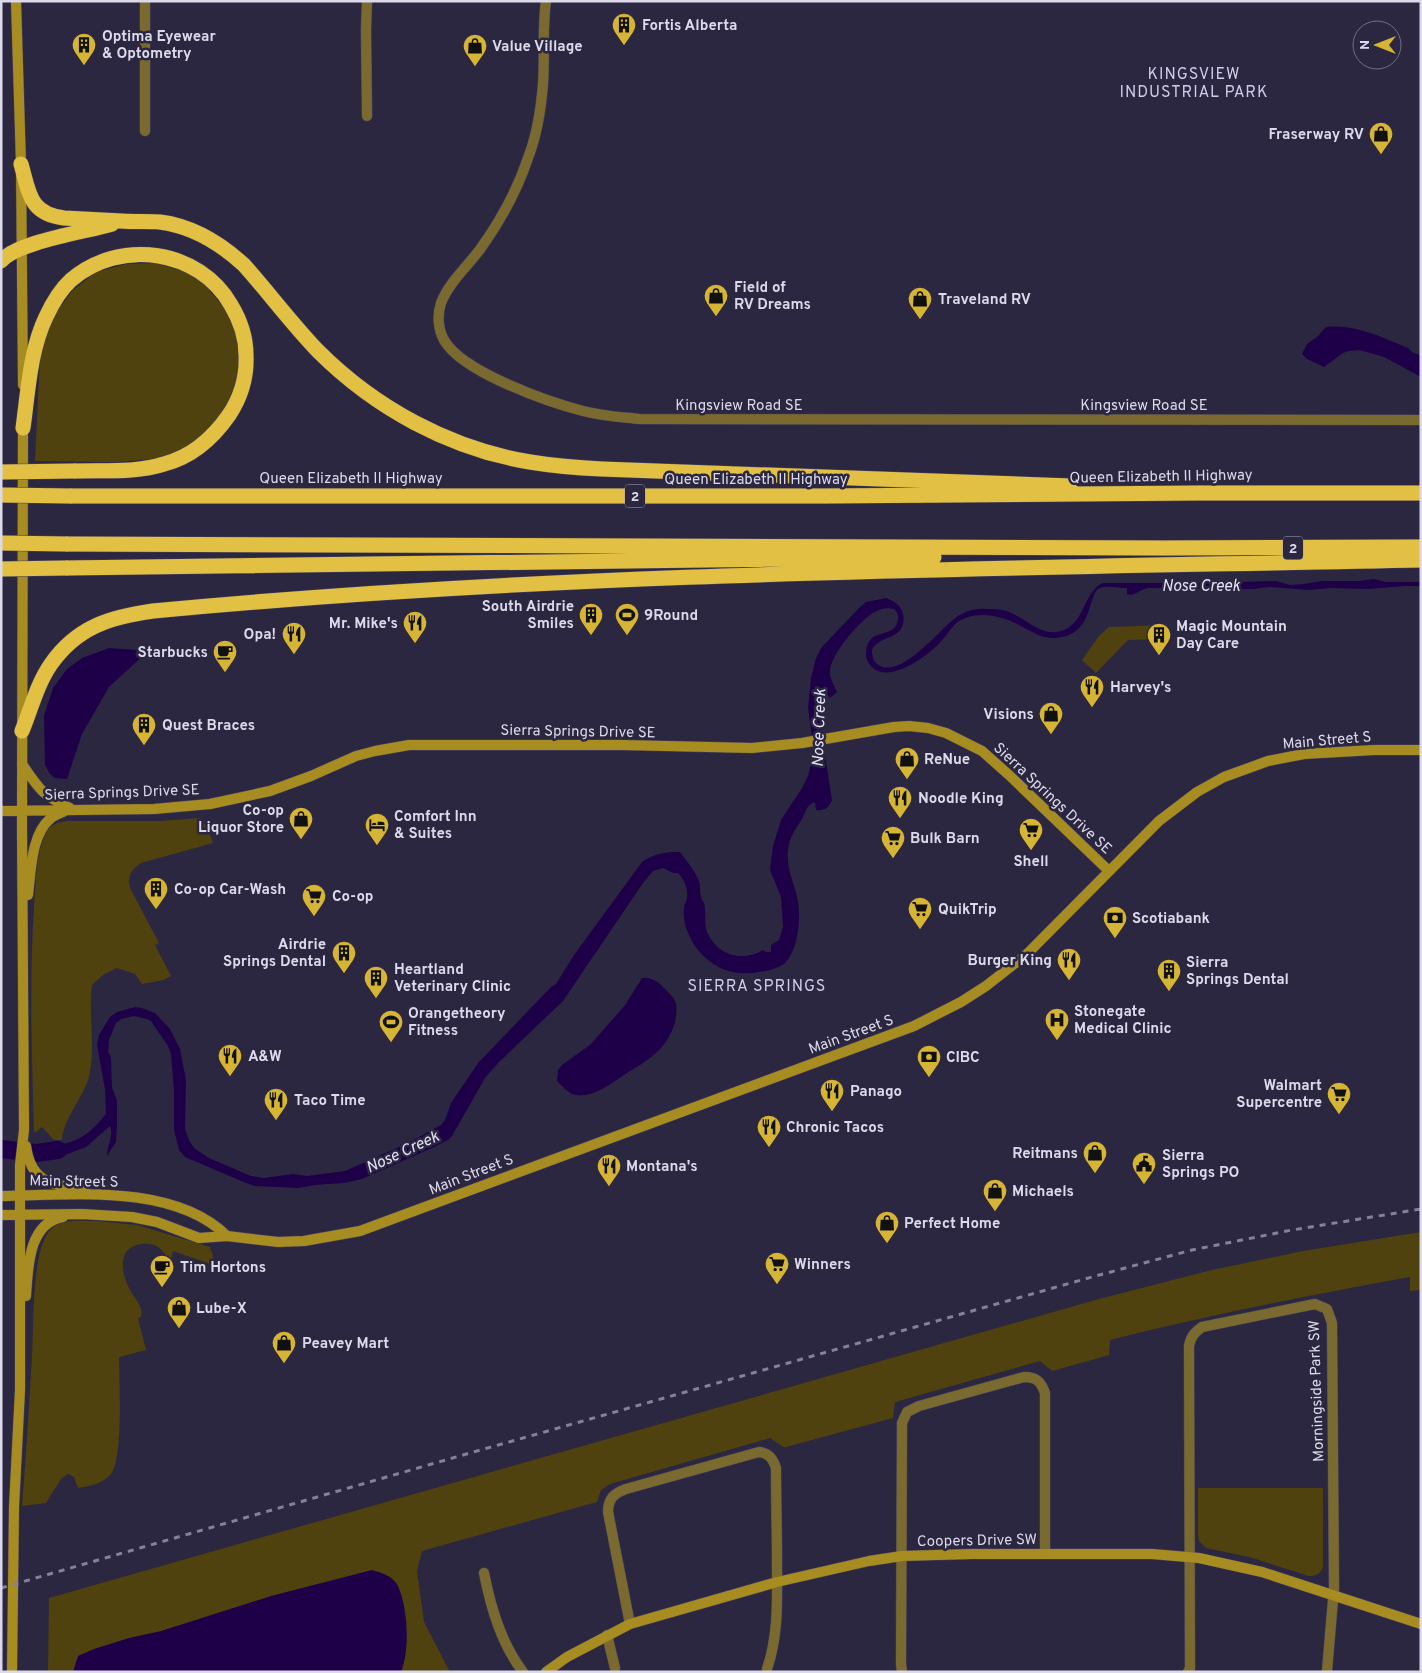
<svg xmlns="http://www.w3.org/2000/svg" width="1422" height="1673" viewBox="0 0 1422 1673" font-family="Overpass,sans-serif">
	<rect width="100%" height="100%" fill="#2c2740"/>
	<path fill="#4f420f" d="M155,263L187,272L207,287L229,314L238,337L239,374L234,396L218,424L184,450L157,459L114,462L35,461L40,357L49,322L73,290L96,272L127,264Z
		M1165,625V633H1157V639L1128,640L1096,673L1082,660L1099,636L1109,627Z
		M200,818L208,829L213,843L141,863C131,870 127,876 130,888L159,943L155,945L171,976L163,980L142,984L135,974L117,968L103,975L92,985C88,1016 96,1046 89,1077C83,1098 63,1119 62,1140H54L42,1127L36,1132H34C32,1058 29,983 34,908C36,884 35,855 46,833C50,824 59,822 68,821H160Z
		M97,1221L137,1225L210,1247L216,1266L173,1251L171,1259H168C164,1252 160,1246 151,1244C143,1243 135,1244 129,1249C119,1258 123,1276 128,1286C131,1294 139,1301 141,1309C142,1312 141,1314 141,1317L138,1318L146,1350L119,1357C119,1379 124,1461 110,1475C102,1484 90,1486 78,1488L74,1477L68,1474L61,1479L46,1503L22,1506C26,1456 29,1407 32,1357C34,1328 31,1252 50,1230C60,1218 83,1221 97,1221Z
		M1421,1232V1290L1410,1291V1277C1309,1295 1209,1315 1110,1340L1109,1355L1052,1371L1040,1361L895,1402L893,1418L786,1447H783L770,1438L610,1484L601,1490L597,1502L422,1551L417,1571L424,1622L450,1672H48L49,1598L1099,1299L1212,1270L1303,1251Z
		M1198,1488H1323V1567C1320,1574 1316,1576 1309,1576L1249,1557L1206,1548L1199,1541L1198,1536Z"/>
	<path fill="#1e0049" d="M1326,327C1356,324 1381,337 1408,348L1412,352L1421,356V377L1384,357L1359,350L1349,351L1343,353L1324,367L1307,359L1302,354L1307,344L1317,337Z
		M1374,579L1386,582H1421V586H1405L1369,589L1331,588L1309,590L1269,587L1253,589L1147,588L1131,595L1127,594V588C1119,588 1107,585 1100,588C1087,593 1095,635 1056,638C1043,639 1032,632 1021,626C1002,616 979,610 959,621C953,625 949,632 944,638C932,653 892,684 873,668C869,664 866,660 866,655C866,648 867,643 872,638C881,631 896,635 898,619C899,615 897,612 894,609C889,608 884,608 879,610C862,616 832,653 830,670C829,677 834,685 837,692L830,698L828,695H824L820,722L832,800C829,808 824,811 816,810L815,802C806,805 806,812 802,819C796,829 789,837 788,850C786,872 795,882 798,902C801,919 798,950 785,963C777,970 761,972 752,973C730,975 712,967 698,950C689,938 682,923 684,908C684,904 687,901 687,897C688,888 684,879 678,873H673L663,868L653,871L643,883L563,1001L498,1063L485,1078L452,1136L448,1140L434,1147L362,1179L344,1183L315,1185L298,1188L255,1186L246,1183L185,1157L179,1150L174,1130V1091L171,1054L168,1046L151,1021L147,1019L134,1016L121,1019L116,1023L109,1040L108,1052L111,1057L112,1088L117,1100V1124L116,1142L107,1156C107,1145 114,1136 110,1126L86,1147L65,1155L37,1158L35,1148C69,1144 83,1143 106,1114L105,1089L97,1045L99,1035L110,1017L117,1012L135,1007L142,1008L155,1013L170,1029L180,1049L186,1080L185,1129L189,1140L194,1148L209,1158L251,1176L263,1178L293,1174L307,1176L345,1171L408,1143L441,1125L445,1120L451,1103L478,1063L551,987L556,984L574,955L642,862C654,853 666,852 680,852C686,860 695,871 699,881C701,886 699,891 701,896C701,899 703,901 704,903C707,913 703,924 708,934C718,956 743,962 763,950L766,952H771V945L779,940L783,927L781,897L770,870L773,846L781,820L802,788L808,776L814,751L808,708L811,678L816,658L821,648L859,608L866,602L886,598C894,601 901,605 903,614C908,641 879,634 872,650C872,656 873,660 877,664C900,682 941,627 958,616C968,610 976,608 987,609C995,609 1002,609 1009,612C1027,619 1041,637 1061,631C1085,624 1082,595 1102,583H1210L1276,581L1290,585L1304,584L1322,581H1359Z
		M109,648L136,650L146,653L109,687L82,734L67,779L55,778L50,774L45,765L44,716L53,688L67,669L82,658Z
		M642,978C654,977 660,983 667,991C671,995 675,999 676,1004C679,1021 669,1042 656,1053C647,1061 635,1068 624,1075C610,1084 594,1098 575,1095C568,1093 562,1086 557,1081L558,1070L562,1065L591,1044L625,1005Z
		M372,1570C382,1573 393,1576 398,1586C408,1608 410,1650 401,1672H73L78,1656L94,1649L129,1638L161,1631L271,1596Z"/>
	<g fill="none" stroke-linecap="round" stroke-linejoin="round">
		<path stroke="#1e0049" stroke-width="18" d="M1,1149L36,1153L58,1150"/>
		<defs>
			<path id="street" d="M546,1C542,29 545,57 543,84C541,109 537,135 528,158C517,191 501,220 481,248C468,266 449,282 441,303C437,315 438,329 444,340C462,372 548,402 583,411C602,416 621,417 639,419L1421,420
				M367,116L366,30L367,1
				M145,131V1
				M484,1573C491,1608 501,1643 523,1672
				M630,1624L608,1512C608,1499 614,1493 626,1489L759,1452C769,1453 773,1459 776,1468C776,1499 777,1530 777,1561C777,1597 779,1634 767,1669
				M607,1635L615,1668
				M902,1672L901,1664L902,1423L907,1412L919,1406L1024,1377C1037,1377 1041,1382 1045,1393V1554
				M1188,1672L1190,1668L1189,1346C1191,1336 1194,1333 1202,1327L1315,1304L1327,1309L1332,1323L1334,1588L1327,1671"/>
			<path id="secondary" d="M16,1L21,164L23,385
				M22,764C39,789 42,795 70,808
				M1,811L154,809L210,804L270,791L311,776L356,756L375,751L409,745H622L752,748L802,743L894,727L909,726L928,728L946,733L982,751L1009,775L1109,871
				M28,895C31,871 31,834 51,818C55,815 61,813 65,811
				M26,1146C31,1184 53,1184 85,1190
				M1,1196C71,1195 173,1183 227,1236
				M1,1215L82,1214L132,1217L157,1222L199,1238L227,1236L278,1242L304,1241L360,1231L914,1026L961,1002L986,986L1027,954L1159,821L1197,792L1224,777L1268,761L1304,754L1374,750H1421
				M26,1296C28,1268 28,1223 63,1217
				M12,1672L14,1507L20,1390V1165L24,1130L22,829L23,422
				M546,1672L567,1657L630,1624L777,1582L869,1561L902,1556L972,1554H1152L1199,1558L1262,1572L1421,1624"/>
			<path id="highway" d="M21,164C29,192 29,214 64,218C83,219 102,220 121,221C134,222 147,221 160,222C192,226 220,243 244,265C269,293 292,324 318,351C375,408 450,449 530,462C554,466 578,468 602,469L1070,486
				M1,261C17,242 85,232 112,224
				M23,428C28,392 30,350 46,317C52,304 60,290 71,280C120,238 199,249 231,305C240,320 246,337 246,355C247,377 241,397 229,415C213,438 191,457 164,464C136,473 103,470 74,471
				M70,496H825L1199,493H1421
				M66,544L1165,548L1421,547
				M66,568L934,557
				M22,731C31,709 37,684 51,664C77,627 110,617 153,611C574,571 998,569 1421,560"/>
		</defs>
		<use href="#street" stroke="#48435b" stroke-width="11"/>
		<use href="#secondary" stroke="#48435b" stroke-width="11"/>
		<use href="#highway" stroke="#48435b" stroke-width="16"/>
		<use href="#street" stroke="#7a6a2f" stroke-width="10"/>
		<use href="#secondary" stroke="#a78c22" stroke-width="10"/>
		<use href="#highway" stroke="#e1c044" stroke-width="15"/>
		<path stroke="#858196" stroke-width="3" stroke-dasharray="6 6" stroke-linecap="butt" d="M1,1588L470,1453L1092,1277L1192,1250L1292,1230L1421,1209"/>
		<defs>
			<path id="highway-bridge" d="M1,472L74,471
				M1,495L70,496
				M1,543L66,544
				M1,569L66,568"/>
		</defs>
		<use href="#highway-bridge" stroke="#48435b" stroke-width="16" stroke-linecap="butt"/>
		<use href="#highway-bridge" stroke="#e1c044" stroke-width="15"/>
	</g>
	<defs>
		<symbol id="building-pin" viewBox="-11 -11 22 30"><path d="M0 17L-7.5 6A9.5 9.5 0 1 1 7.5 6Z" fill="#d6b534" stroke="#2c2740"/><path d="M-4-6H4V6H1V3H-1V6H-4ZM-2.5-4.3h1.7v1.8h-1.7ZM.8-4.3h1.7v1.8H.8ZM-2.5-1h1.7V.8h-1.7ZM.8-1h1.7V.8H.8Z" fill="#111"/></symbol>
		<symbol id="shop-pin" viewBox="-11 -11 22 30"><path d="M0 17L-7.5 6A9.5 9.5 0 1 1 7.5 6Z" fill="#d6b534" stroke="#2c2740"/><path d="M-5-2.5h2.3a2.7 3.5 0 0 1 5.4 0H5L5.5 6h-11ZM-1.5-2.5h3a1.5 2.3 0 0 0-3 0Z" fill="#111"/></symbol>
		<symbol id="stadium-pin" viewBox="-11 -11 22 30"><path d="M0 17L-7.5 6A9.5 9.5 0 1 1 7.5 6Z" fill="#d6b534" stroke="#2c2740"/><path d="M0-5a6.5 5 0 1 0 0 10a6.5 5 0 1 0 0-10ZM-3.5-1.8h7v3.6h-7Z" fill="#111"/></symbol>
		<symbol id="restaurant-pin" viewBox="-11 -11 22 30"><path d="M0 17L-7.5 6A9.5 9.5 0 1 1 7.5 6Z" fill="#d6b534" stroke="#2c2740"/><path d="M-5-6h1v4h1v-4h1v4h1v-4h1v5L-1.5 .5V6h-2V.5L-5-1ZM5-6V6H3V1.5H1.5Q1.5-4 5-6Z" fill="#111"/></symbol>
		<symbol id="cafe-pin" viewBox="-11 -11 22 30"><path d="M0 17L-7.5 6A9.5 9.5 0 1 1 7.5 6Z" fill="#d6b534" stroke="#2c2740"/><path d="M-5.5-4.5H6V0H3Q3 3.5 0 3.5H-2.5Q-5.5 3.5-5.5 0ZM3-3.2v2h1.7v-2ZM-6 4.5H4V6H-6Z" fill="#111"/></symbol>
		<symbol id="hotel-pin" viewBox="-11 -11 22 30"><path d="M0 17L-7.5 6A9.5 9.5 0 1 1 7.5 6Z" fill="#d6b534" stroke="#2c2740"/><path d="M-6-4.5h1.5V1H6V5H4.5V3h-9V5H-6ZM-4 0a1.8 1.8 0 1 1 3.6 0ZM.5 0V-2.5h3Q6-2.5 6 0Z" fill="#111"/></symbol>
		<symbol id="supermarket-pin" viewBox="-11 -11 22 30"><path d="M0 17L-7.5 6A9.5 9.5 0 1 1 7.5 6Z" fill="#d6b534" stroke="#2c2740"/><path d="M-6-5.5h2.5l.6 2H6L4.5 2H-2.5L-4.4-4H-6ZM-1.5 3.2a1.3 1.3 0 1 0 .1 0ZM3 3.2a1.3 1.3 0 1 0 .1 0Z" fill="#111"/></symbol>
		<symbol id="bank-pin" viewBox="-11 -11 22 30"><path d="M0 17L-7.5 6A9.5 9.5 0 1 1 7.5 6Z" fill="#d6b534" stroke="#2c2740"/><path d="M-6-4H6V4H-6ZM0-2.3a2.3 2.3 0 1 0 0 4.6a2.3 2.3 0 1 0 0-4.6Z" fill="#111"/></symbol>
		<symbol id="hospital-pin" viewBox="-11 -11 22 30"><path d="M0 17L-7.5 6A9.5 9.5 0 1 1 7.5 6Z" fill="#d6b534" stroke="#2c2740"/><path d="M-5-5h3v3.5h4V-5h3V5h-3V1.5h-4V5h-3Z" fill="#111"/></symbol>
		<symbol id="civic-pin" viewBox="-11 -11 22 30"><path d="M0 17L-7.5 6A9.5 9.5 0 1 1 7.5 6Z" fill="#d6b534" stroke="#2c2740"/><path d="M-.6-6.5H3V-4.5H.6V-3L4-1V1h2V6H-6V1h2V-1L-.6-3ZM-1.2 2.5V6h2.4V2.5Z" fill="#111"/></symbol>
	</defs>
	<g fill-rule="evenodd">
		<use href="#building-pin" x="610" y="11" width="28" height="38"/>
		<use href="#building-pin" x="70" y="31" width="28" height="38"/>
		<use href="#shop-pin" x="461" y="32" width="28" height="38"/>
		<use href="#shop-pin" x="1367" y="120" width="28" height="38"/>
		<use href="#shop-pin" x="702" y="282" width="28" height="38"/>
		<use href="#shop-pin" x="906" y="285" width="28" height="38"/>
		<use href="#building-pin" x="577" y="601" width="28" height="38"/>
		<use href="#stadium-pin" x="613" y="601" width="28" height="38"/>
		<use href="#restaurant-pin" x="401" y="609" width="28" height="38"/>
		<use href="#restaurant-pin" x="280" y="620" width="28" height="38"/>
		<use href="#building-pin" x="1145" y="621" width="28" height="38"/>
		<use href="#cafe-pin" x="211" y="638" width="28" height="38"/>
		<use href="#restaurant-pin" x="1078" y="673" width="28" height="38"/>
		<use href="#shop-pin" x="1037" y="700" width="28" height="38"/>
		<use href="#building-pin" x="130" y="711" width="28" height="38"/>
		<use href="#shop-pin" x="893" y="745" width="28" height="38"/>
		<use href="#restaurant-pin" x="886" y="784" width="28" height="38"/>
		<use href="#shop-pin" x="287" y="805" width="28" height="38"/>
		<use href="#hotel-pin" x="363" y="811" width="28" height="38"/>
		<use href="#supermarket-pin" x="1017" y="816" width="28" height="38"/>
		<use href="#supermarket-pin" x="879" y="824" width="28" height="38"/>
		<use href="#building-pin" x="142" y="875" width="28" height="38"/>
		<use href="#supermarket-pin" x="300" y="882" width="28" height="38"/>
		<use href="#supermarket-pin" x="906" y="895" width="28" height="38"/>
		<use href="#bank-pin" x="1101" y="904" width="28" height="38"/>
		<use href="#building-pin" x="330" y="939" width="28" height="38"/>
		<use href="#restaurant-pin" x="1055" y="946" width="28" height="38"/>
		<use href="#building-pin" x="1155" y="957" width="28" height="38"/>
		<use href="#building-pin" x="362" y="964" width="28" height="38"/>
		<use href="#hospital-pin" x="1043" y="1006" width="28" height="38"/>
		<use href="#stadium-pin" x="377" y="1008" width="28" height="38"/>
		<use href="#restaurant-pin" x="216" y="1042" width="28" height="38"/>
		<use href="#bank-pin" x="915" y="1043" width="28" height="38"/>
		<use href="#restaurant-pin" x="818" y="1077" width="28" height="38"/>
		<use href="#supermarket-pin" x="1325" y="1080" width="28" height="38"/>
		<use href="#restaurant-pin" x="262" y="1086" width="28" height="38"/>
		<use href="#restaurant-pin" x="755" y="1113" width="28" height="38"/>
		<use href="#shop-pin" x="1081" y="1139" width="28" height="38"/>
		<use href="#civic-pin" x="1130" y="1150" width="28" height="38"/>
		<use href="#restaurant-pin" x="595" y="1152" width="28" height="38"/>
		<use href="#shop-pin" x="981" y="1177" width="28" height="38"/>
		<use href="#shop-pin" x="873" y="1209" width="28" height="38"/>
		<use href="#supermarket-pin" x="763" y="1250" width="28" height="38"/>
		<use href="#cafe-pin" x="148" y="1253" width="28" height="38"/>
		<use href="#shop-pin" x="165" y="1294" width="28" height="38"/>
		<use href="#shop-pin" x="270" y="1329" width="28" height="38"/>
	</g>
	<g text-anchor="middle" stroke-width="5" stroke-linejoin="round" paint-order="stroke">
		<g fill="#2c2740" stroke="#a7a4b7" stroke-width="1">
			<rect x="625" y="484.5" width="20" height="23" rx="4"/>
			<rect x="1283" y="536.5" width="20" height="23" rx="4"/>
		</g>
		<g font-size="14" font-weight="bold" fill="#dcd9ea">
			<text x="635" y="501">2</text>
			<text x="1293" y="553">2</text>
		</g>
		<g font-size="15" font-weight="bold" fill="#dcd9ea" stroke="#2c2740" text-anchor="start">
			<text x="642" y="30">Fortis Alberta</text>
			<text x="102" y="41">Optima Eyewear<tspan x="102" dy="17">&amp; Optometry</tspan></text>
			<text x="492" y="51">Value Village</text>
			<text x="1364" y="139" text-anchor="end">Fraserway RV</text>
			<text x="734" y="292">Field of<tspan x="734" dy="17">RV Dreams</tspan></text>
			<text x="938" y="304">Traveland RV</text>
			<text x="574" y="611" text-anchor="end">South Airdrie<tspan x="574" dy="17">Smiles</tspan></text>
			<text x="644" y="620">9Round</text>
			<text x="398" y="628" text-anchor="end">Mr. Mike's</text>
			<text x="1176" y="631">Magic Mountain<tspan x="1176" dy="17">Day Care</tspan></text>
			<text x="276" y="639" text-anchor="end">Opa!</text>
			<text x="208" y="657" text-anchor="end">Starbucks</text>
			<text x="1110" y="692">Harvey's</text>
			<text x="1034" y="719" text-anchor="end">Visions</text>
			<text x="162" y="730">Quest Braces</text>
			<text x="924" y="764">ReNue</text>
			<text x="918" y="803">Noodle King</text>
			<text x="284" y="815" text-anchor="end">Co-op<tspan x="284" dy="17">Liquor Store</tspan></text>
			<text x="394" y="821">Comfort Inn<tspan x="394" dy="17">&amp; Suites</tspan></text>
			<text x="910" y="843">Bulk Barn</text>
			<text x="1031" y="866" text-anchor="middle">Shell</text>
			<text x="174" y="894">Co-op Car-Wash</text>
			<text x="332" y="901">Co-op</text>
			<text x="938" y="914">QuikTrip</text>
			<text x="1132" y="923">Scotiabank</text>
			<text x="326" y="949" text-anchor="end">Airdrie<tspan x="326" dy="17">Springs Dental</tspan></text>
			<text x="1052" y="965" text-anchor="end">Burger King</text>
			<text x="1186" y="967">Sierra<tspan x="1186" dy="17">Springs Dental</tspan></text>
			<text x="394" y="974">Heartland<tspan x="394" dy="17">Veterinary Clinic</tspan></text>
			<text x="1074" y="1016">Stonegate<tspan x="1074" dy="17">Medical Clinic</tspan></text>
			<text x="408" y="1018">Orangetheory<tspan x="408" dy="17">Fitness</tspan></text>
			<text x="248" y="1061">A&amp;W</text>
			<text x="946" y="1062">CIBC</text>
			<text x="1322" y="1090" text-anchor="end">Walmart<tspan x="1322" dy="17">Supercentre</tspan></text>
			<text x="850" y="1096">Panago</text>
			<text x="294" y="1105">Taco Time</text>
			<text x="786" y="1132">Chronic Tacos</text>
			<text x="1078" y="1158" text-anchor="end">Reitmans</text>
			<text x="1162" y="1160">Sierra<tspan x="1162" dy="17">Springs PO</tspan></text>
			<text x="626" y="1171">Montana's</text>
			<text x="1012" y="1196">Michaels</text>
			<text x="904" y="1228">Perfect Home</text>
			<text x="794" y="1269">Winners</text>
			<text x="180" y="1272">Tim Hortons</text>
			<text x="196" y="1313">Lube-X</text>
			<text x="302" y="1348">Peavey Mart</text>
		</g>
		<g font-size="15" fill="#dcd9ea" stroke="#2c2740">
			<text x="739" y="410">Kingsview Road SE</text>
			<text x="1144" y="410">Kingsview Road SE</text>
			<text transform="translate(1161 476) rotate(-1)" y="5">Queen Elizabeth II Highway</text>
			<text x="351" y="483">Queen Elizabeth II Highway</text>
			<text x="756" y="484">Queen Elizabeth II Highway</text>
			<text transform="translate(578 731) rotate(1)" y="5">Sierra Springs Drive SE</text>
			<text transform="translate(1327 740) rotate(-5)" y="5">Main Street S</text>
			<text transform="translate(122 792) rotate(-2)" y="5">Sierra Springs Drive SE</text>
			<text transform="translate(1053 798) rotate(43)" y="5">Sierra Springs Drive SE</text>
			<text transform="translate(851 1034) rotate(-20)" y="5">Main Street S</text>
			<text transform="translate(471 1174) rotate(-21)" y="5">Main Street S</text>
			<text transform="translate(74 1181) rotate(1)" y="5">Main Street S</text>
			<text transform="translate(1316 1391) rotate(-92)" y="5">Morningside Park SW</text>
			<text transform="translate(977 1540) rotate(-1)" y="5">Coopers Drive SW</text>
		</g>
		<g font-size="16" letter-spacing="1" fill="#d0cbeb" stroke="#2c2740">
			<text x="1194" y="79">KINGSVIEW<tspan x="1194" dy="18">INDUSTRIAL PARK</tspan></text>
			<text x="757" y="991">SIERRA SPRINGS</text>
		</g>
		<g font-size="16" font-style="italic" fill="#e5e1f7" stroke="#2c2740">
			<text x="1201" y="591">Nose Creek</text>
			<text transform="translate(818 728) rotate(-88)" y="6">Nose Creek</text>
			<text transform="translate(402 1151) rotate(-25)" y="6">Nose Creek</text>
		</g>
	</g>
	<rect width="1422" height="1673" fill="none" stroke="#dcd9ea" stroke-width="5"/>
	<g transform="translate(1377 45) rotate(270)"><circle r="24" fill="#2c2740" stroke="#726e84"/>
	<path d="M0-4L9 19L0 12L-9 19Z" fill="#d6b534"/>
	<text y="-8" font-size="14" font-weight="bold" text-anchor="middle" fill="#dcd9ea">N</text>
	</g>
</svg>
